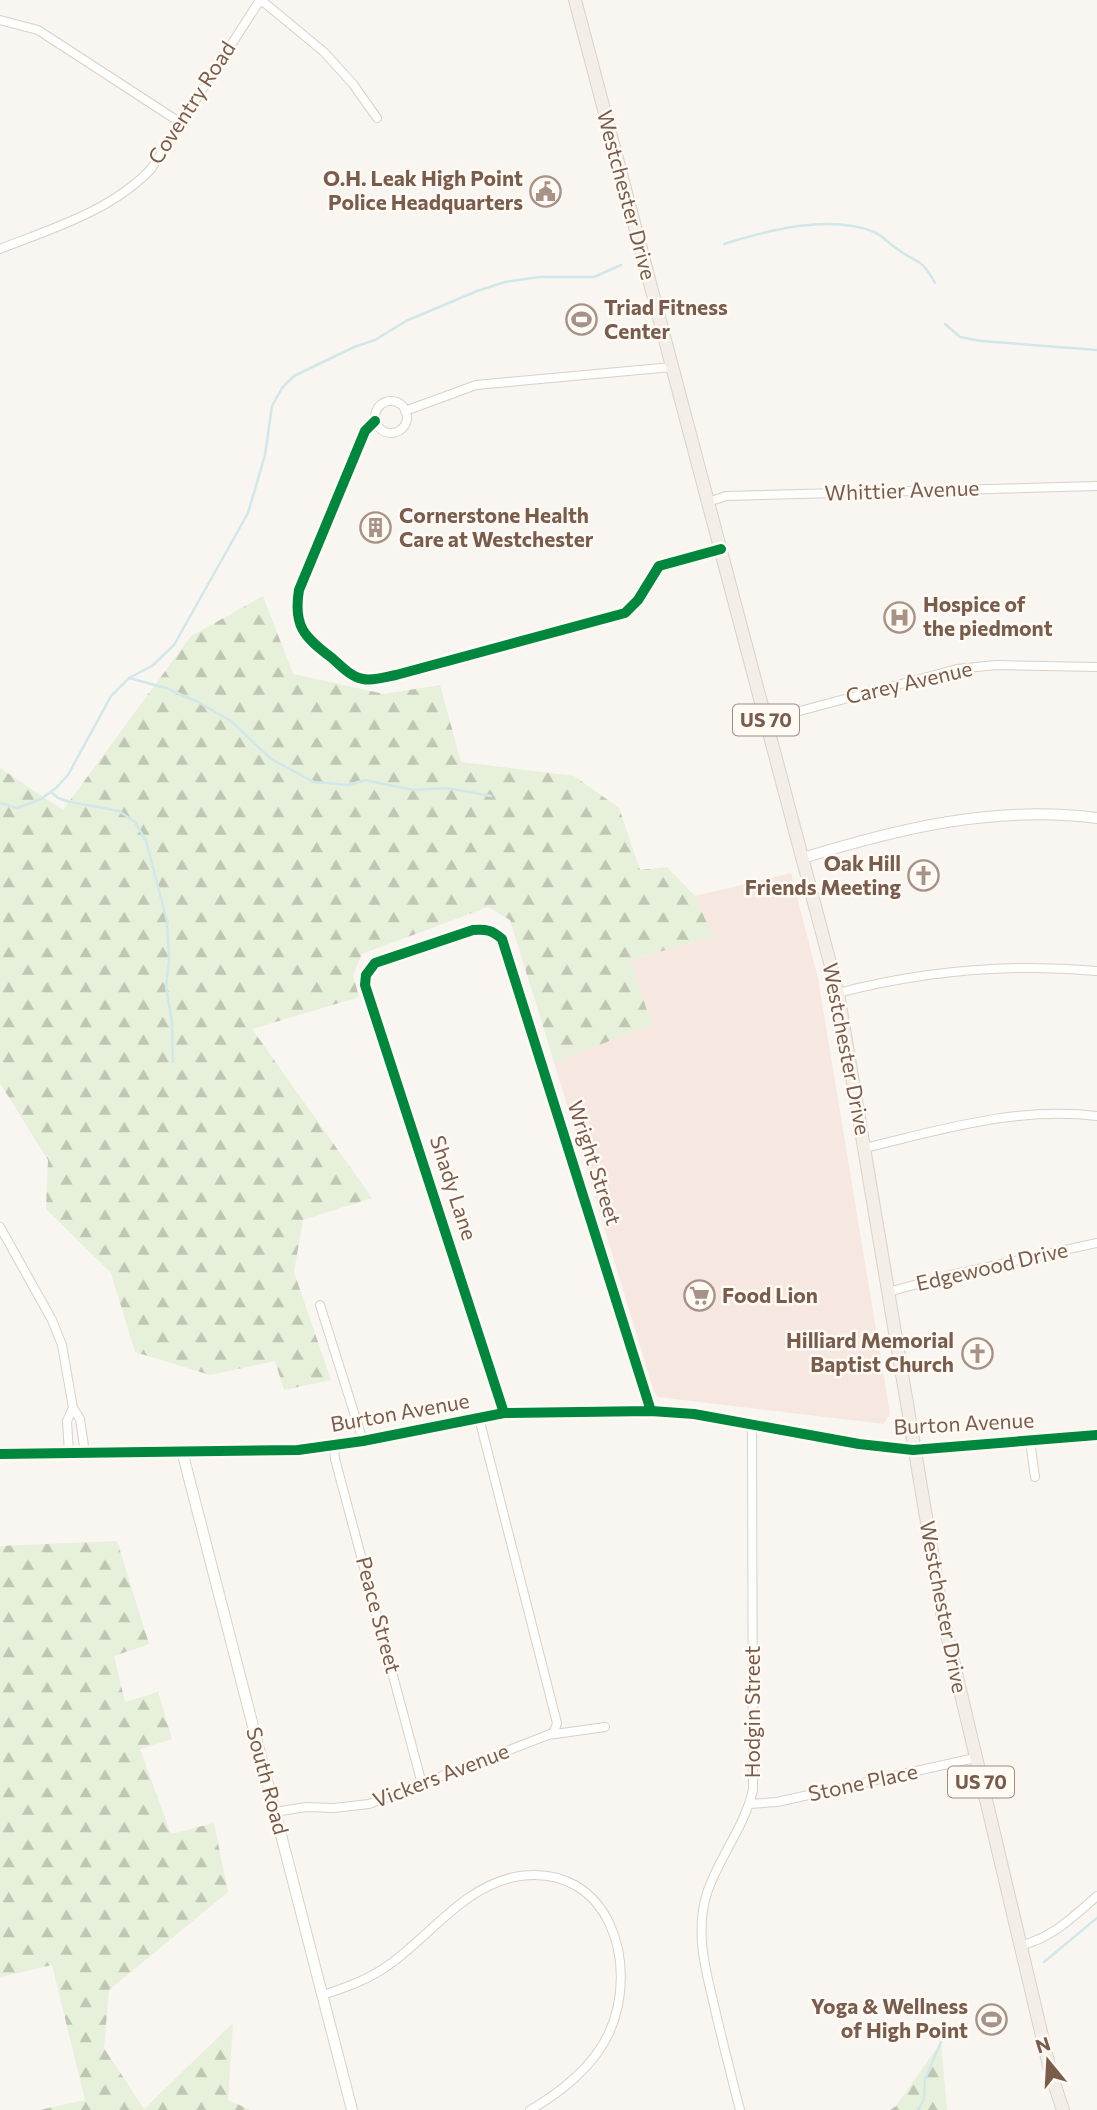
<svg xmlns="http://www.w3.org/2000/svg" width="1097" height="2110" viewBox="0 0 1097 2110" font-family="Commissioner,sans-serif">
	<defs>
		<pattern id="forest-firs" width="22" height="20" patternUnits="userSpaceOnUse" patternTransform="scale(1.75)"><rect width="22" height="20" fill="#e7f0db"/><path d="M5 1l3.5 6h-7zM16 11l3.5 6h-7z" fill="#c0c6b4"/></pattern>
	</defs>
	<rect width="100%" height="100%" fill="#f9f5f0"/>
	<path fill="#f6e8e1" d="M791,873L818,978L890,1414L884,1424L658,1397L654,1392L554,1062L652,1025L630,960L713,937L695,896Z"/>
	<path fill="url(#forest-firs)" d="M263,596L293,674L384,694L440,685L461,762L574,776L619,808L640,870L667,867L695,896L713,937L630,960L652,1025L554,1062L510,920L488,907L362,954L353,975L359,997L252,1029L372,1198L303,1220L294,1272L331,1380L284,1390L275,1361L210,1375L135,1352L111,1273L46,1209L48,1160L0,1083V768L63,810L191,636Z
		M117,1541L149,1644L114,1656L125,1702L158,1692L172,1739L140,1749L171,1834L214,1823L228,1892L109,1990L104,2048L144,2109L233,2023L228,2100L251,2110H40L85,2100L52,1965L0,1977V1546Z
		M941,2042L947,2110H890L896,2106Z"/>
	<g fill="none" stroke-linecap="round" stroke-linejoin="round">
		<path stroke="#d0e8ea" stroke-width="2.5" d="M724,244C768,230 830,214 874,232C883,236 888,243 896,248C917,264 921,257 935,283
			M945,324L960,337L981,341L1097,350
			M129,678L166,688L198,702L231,721L271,759L314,782L348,785L365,780L413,790L447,788L491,796
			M51,792L58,798L70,802L119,811L135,822L146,841L167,921L169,960L166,987L172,1021L173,1062
			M0,803L17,808L41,799L56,788L68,775L111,696L129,678L152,666L174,645L248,513L265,455L272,406L282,388L294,376L354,347L375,340L406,321L477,291L505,282L539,277H594L621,265
			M1044,1962L1097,1918
			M918,2110L924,2099L925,2079L941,2042"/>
		<defs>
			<path id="street" d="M261,0L324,52L353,84L377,118
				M0,20L38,30L181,123
				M0,249C53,228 111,211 151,169L260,0
				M375 417a16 16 0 1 1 32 0a16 16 0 1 1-32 0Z
				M405,411L476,385L672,367
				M375,421L365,431L299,590C293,626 304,637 332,658C341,666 351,677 363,679C374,681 386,677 396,675L625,613L638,600L659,566L721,549
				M708,502L726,496L1097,486
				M766,720L957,669L996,665L1097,667
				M838,993C923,971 1010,963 1097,971
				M864,1148C941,1130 1017,1106 1097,1116
				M0,1227L52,1320L62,1345L73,1408L80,1419L85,1453
				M888,1292L951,1275L1097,1243
				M320,1305L363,1441
				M504,1413L365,985L366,975L375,963L473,930C486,929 492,930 502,939L651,1411
				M479,1418L557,1723L554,1732L548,1735
				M1030,1441L1035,1477
				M334,1446L335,1459L422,1784
				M69,1453L67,1421L73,1408
				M750,1804L777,1802L975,1758
				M275,1812L306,1807L334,1808L369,1804L548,1735L605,1727
				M1022,1945C1052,1938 1074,1916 1097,1896
				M323,1995C347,1987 370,1979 390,1964C432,1934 466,1884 520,1876C610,1864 640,1965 609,2033C594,2066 560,2093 530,2110
				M740,2110C731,2075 722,2040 714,2005C705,1968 695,1931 707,1893C719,1857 744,1828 753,1790L752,1425"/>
			<path id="secondary" d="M803,858C900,828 995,805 1097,818
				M182,1451L352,2110
				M0,1454L298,1450L363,1441L504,1413L651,1411L694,1414L859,1444L913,1450L1097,1435"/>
			<path id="primary" d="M575,0L838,993L943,1618L1051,2074L1063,2110"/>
		</defs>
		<use href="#street" stroke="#d7d1cb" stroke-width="10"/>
		<use href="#secondary" stroke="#d9d2cb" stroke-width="12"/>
		<use href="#primary" stroke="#dad1cc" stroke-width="14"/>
		<use href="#street" stroke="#fefefd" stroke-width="8"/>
		<use href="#secondary" stroke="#fefefd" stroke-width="10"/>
		<use href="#primary" stroke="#f3eee8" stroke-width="12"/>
		<defs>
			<path id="cycleway" d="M375,421L365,431L299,590C293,626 304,637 332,658C341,666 351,677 363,679C374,681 386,677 396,675L625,613L638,600L659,566L721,549
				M504,1413L365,985L366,975L375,963L473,930C486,929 492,930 502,939L651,1411
				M0,1454L298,1450L363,1441L504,1413L651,1411L694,1414L859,1444L913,1450L1097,1435"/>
		</defs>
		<use href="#cycleway" stroke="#fffaf3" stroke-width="15"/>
		<use href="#cycleway" stroke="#00873e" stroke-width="10"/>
	</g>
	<defs>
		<symbol id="civic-ring" viewBox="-11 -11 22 22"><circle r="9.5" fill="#fffaf3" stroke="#a69286" stroke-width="1.5"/><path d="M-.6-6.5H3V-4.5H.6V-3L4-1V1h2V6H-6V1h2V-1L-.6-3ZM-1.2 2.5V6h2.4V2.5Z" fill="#a69286"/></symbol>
		<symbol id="stadium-ring" viewBox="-11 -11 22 22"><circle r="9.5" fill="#fffaf3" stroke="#a69286" stroke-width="1.5"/><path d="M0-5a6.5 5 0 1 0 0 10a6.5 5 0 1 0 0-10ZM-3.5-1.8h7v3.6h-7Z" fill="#a69286"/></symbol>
		<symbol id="building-ring" viewBox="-11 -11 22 22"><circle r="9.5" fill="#fffaf3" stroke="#a69286" stroke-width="1.5"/><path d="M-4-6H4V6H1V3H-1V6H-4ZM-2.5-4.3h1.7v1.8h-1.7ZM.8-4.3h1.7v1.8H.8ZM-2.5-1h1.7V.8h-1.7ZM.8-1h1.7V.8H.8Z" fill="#a69286"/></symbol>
		<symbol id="hospital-ring" viewBox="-11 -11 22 22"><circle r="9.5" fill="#fffaf3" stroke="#a69286" stroke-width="1.5"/><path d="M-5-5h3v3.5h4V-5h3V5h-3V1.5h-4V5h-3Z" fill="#a69286"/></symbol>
		<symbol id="church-ring" viewBox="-11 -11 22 22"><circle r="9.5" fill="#fffaf3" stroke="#a69286" stroke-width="1.5"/><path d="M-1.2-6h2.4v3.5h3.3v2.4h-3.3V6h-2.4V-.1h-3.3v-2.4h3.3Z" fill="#a69286"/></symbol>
		<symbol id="supermarket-ring" viewBox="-11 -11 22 22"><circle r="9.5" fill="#fffaf3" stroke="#a69286" stroke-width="1.5"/><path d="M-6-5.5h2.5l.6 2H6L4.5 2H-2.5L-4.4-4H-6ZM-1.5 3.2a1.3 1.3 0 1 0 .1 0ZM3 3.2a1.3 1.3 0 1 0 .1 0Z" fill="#a69286"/></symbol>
	</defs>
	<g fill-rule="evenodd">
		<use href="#civic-ring" x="528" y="174" width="35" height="35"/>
		<use href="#stadium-ring" x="564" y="302" width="35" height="35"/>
		<use href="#building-ring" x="358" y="510" width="35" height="35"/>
		<use href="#hospital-ring" x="882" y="600" width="35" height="35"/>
		<use href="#church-ring" x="906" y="858" width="35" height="35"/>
		<use href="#supermarket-ring" x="682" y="1278" width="35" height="35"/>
		<use href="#church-ring" x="960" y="1336" width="35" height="35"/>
		<use href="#stadium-ring" x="974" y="2002" width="35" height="35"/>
	</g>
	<g text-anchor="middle" stroke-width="5" stroke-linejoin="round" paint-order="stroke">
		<g fill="#fffaf3" stroke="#a28b7f" stroke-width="2">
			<rect x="733" y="704.5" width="66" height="31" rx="5"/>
			<rect x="948" y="1766.5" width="66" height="31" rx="5"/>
		</g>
		<g font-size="19" font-weight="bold" fill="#7a5c4d">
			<text x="766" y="727">US 70</text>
			<text x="981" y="1789">US 70</text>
		</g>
		<g font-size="21" fill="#7a5c4d" stroke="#fffaf3">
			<text transform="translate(192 103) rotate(-57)" y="7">Coventry Road</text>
			<text transform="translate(626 195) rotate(75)" y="7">Westchester Drive</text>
			<text transform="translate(902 491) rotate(-2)" y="7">Whittier Avenue</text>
			<text transform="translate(909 683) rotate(-13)" y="7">Carey Avenue</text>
			<text transform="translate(846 1049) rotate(79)" y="7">Westchester Drive</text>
			<text transform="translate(594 1163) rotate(72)" y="7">Wright Street</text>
			<text transform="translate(453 1188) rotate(72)" y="7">Shady Lane</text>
			<text transform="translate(992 1267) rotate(-13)" y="7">Edgewood Drive</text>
			<text transform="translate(400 1413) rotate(-10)" y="7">Burton Avenue</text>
			<text transform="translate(964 1424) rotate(-3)" y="7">Burton Avenue</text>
			<text transform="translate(943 1607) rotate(79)" y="7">Westchester Drive</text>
			<text transform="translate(378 1615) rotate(75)" y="7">Peace Street</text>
			<text transform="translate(753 1712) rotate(-90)" y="7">Hodgin Street</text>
			<text transform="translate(441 1776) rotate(-21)" y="7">Vickers Avenue</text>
			<text transform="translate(267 1781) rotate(75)" y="7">South Road</text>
			<text transform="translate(863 1783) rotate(-12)" y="7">Stone Place</text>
		</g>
		<g font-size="21" font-weight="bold" fill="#7a5c4d" stroke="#fffaf3" text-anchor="end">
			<text x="523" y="186">O.H. Leak High Point<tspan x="523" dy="24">Police Headquarters</tspan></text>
			<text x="604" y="315" text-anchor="start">Triad Fitness<tspan x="604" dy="24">Center</tspan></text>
			<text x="399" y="523" text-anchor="start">Cornerstone Health<tspan x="399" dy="24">Care at Westchester</tspan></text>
			<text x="923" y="612" text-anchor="start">Hospice of<tspan x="923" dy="24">the piedmont</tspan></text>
			<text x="901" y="871">Oak Hill<tspan x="901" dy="24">Friends Meeting</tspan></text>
			<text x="722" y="1303" text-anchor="start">Food Lion</text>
			<text x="954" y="1348">Hilliard Memorial<tspan x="954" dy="24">Baptist Church</tspan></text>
			<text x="968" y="2014">Yoga &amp; Wellness<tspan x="968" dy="24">of High Point</tspan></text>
		</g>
	</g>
	<g transform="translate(1048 2061) rotate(342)" stroke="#fffaf3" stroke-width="5" paint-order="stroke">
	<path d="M0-5L12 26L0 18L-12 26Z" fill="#7a5c4d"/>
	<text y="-10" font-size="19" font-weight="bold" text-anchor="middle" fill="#7a5c4d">N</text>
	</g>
</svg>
